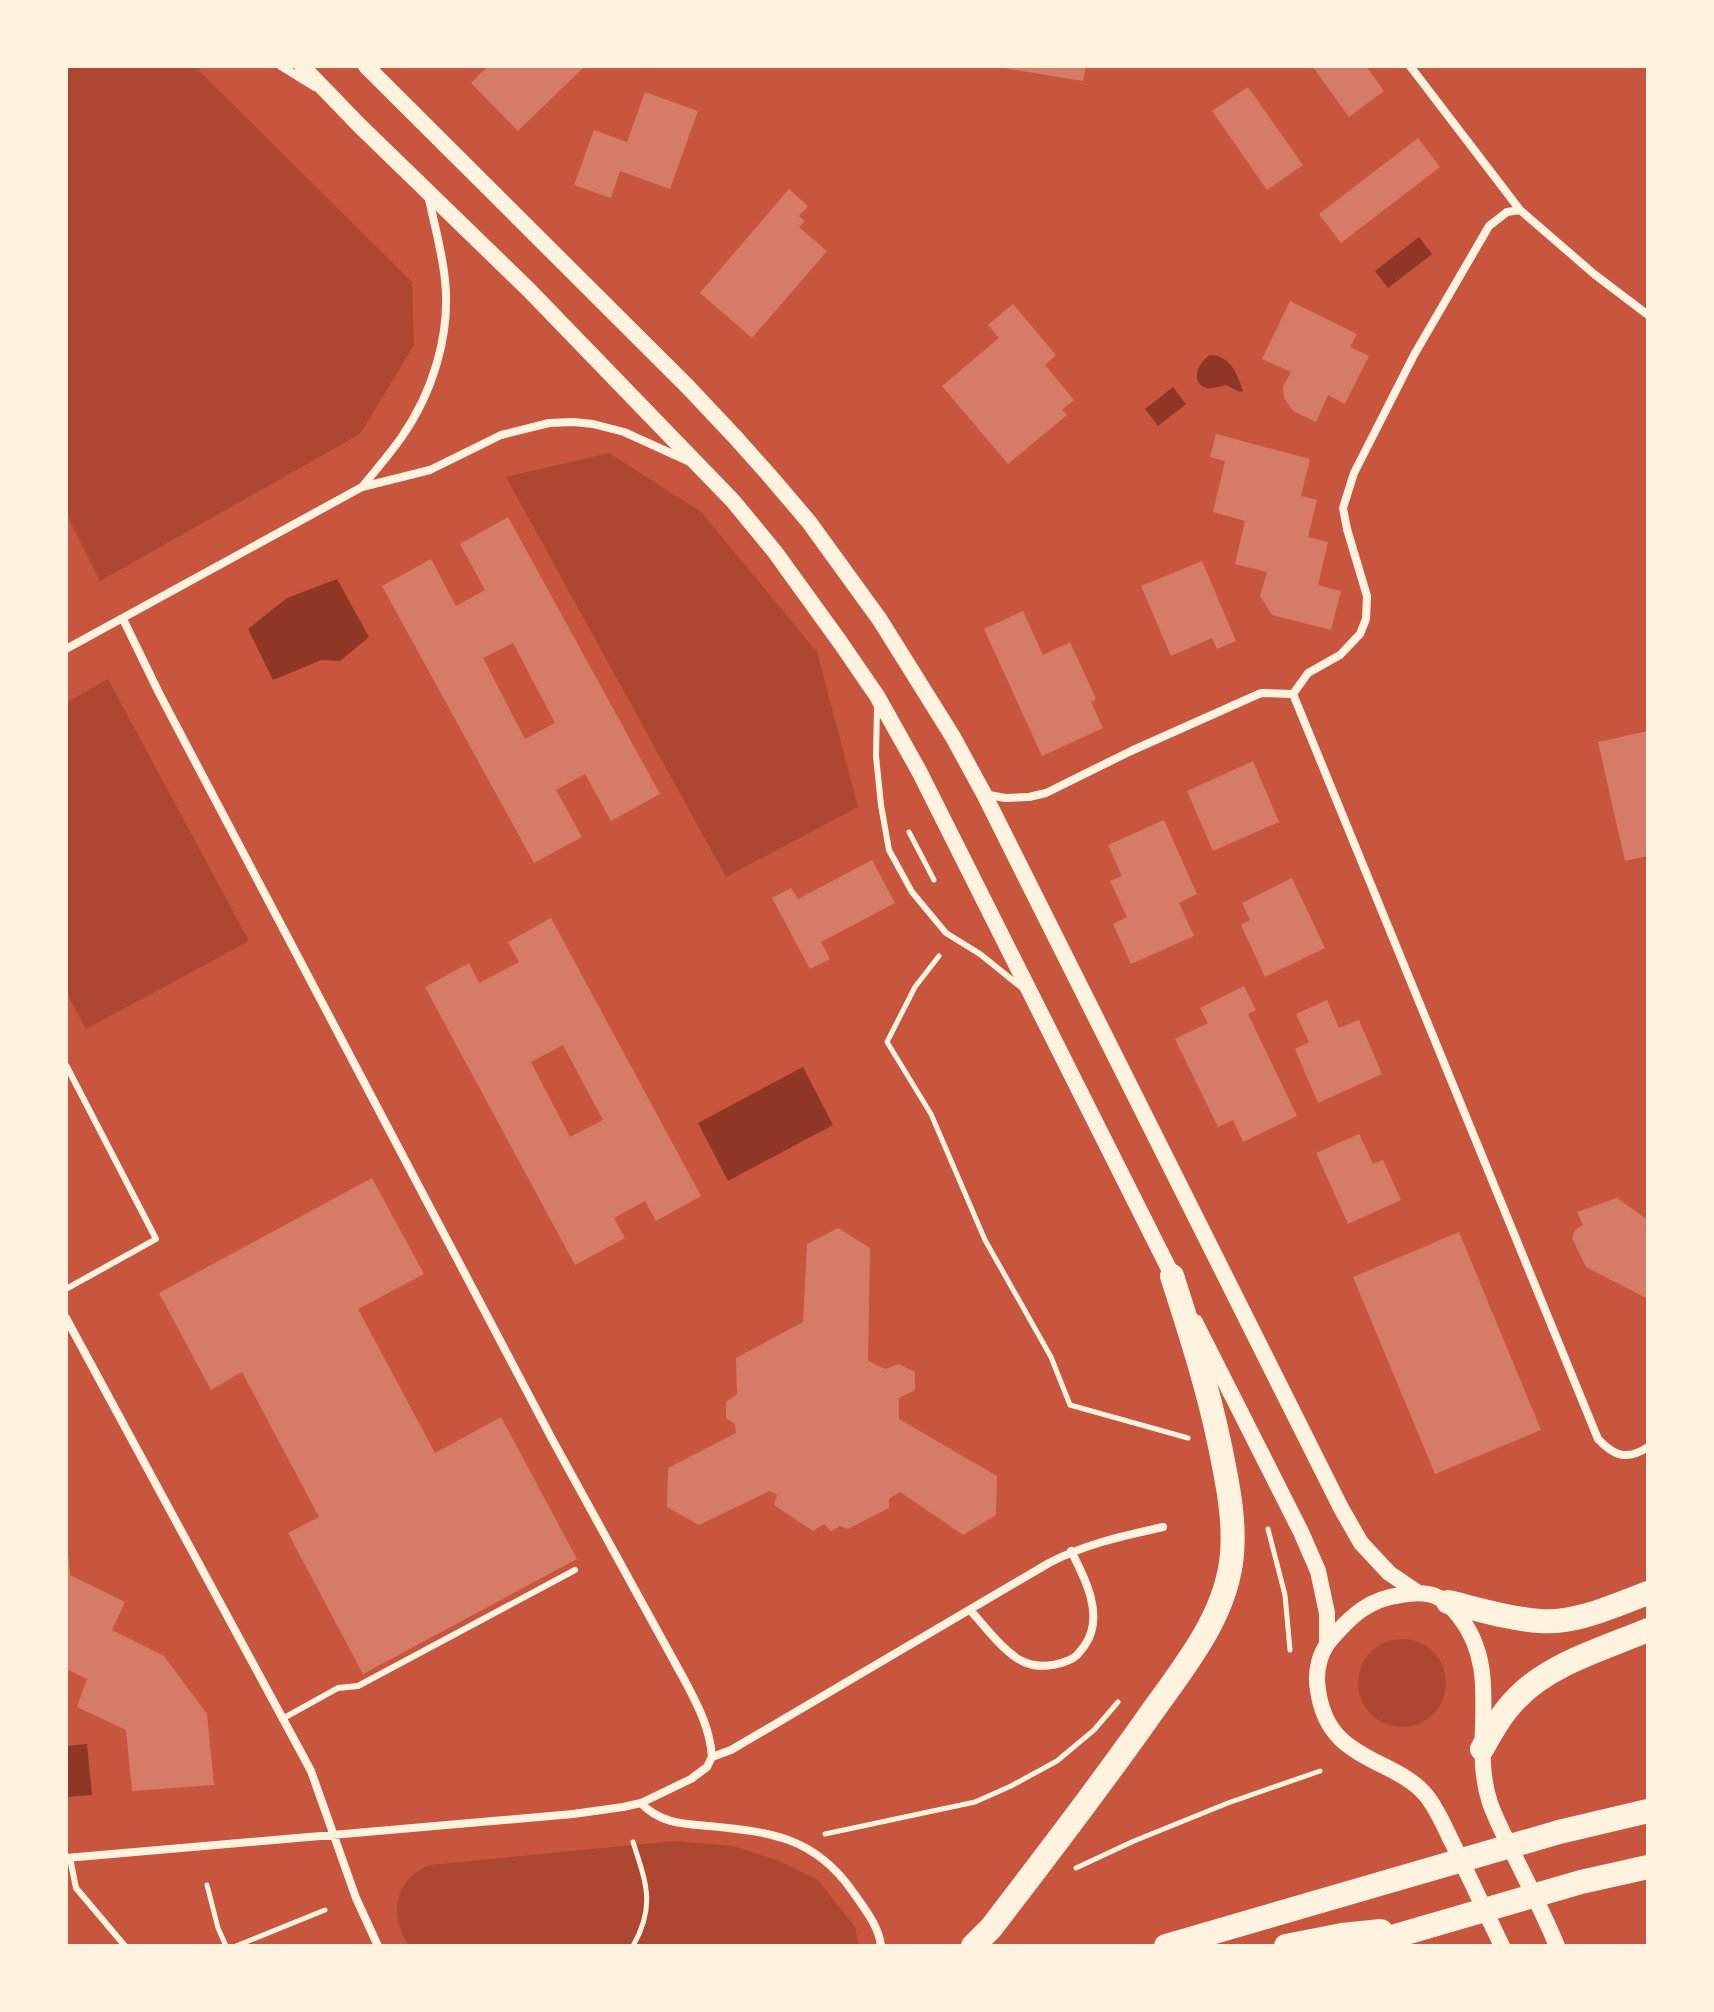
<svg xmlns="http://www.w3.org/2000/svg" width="1714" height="2012" viewBox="0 0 1714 2012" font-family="'Roboto Serif',serif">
	<rect width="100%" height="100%" fill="#c8553d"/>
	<path fill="#ae4732" d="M66,66H194L412,282L414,345L360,434L100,581L66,513Z
		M609,453L701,512L817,652L858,807L726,877L506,477Z
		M108,679L249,941L86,1029L66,992V703Z
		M1358 1683a44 44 0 1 1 88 0a44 44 0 1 1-88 0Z
		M674,1841L734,1846L779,1861L818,1880L855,1927L859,1946H409C389,1915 393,1880 430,1865Z"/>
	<path fill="#8f3625" d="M1419,237L1432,254L1388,288L1375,271Z
		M1210,355C1231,356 1237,373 1243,391L1240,392L1226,385C1220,386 1212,390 1206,388C1189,382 1199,361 1210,355Z
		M1173,387L1186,404L1158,426L1145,409Z
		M337,579L369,637L340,661L321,660L273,680L248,629L287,598Z
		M803,1067L833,1125L728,1181L698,1123Z
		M87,1744L92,1795L66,1797V1746Z"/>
	<path fill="#d67c66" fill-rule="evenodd" d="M488,66H585L518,131L471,83Z
		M1003,66H1086L1083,81L1003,68Z
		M1312,66H1366L1384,91L1349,117Z
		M1248,87L1303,165L1267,190L1212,111Z
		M645,92L698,111L670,189L620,171L611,198L574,185L594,130L627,142Z
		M1418,138L1440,167L1341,243L1319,214Z
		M789,189L808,206L799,216L805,221L799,227L827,251L752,338L700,293Z
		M1290,301L1357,334L1350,347L1369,356L1345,404L1328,395L1316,422L1293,411L1284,398L1283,387L1291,372L1262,359Z
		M1013,304L1056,355L1045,365L1074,400L1062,410L1067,415L1008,464L942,386L999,338L988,325Z
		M1216,434L1310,459L1301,496L1317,500L1308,537L1328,542L1318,585L1341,591L1331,630L1272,615L1260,596L1267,572L1235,564L1245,521L1213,512L1225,461L1210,457Z
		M508,517L660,794L611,821L585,774L556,790L582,837L534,863L382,586L431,559L456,606L485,590L460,544ZM513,643L555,723L525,739L483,658Z
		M1202,561L1236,641L1217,649L1212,638L1171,656L1141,586Z
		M1023,611L1043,655L1070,642L1096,699L1091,702L1103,728L1042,756L984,629Z
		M1648,731V856L1625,861L1598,742Z
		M1253,761L1279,822L1213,851L1187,791Z
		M1164,820L1197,894L1179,903L1194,936L1131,964L1113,924L1127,917L1110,881L1122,876L1108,845Z
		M872,860L895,903L821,942L830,959L810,969L772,898L791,888L798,899Z
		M1292,878L1325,948L1265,977L1241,925L1250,920L1242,903Z
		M551,918L701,1196L656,1221L645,1201L614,1218L625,1238L575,1265L425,987L469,963L479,983L519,962L508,942ZM563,1045L603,1120L570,1137L531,1062Z
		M1244,986L1256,1010L1248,1014L1297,1116L1243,1142L1233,1120L1218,1127L1175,1039L1208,1023L1200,1008Z
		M1327,1000L1339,1028L1359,1020L1382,1074L1318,1103L1295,1049L1309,1042L1296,1014Z
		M1359,1134L1373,1164L1383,1160L1401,1200L1348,1224L1316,1153Z
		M372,1178L424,1274L358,1309L435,1453L501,1417L577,1559L363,1674L288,1533L319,1517L242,1372L211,1390L159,1293Z
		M1617,1198L1648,1220V1299L1586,1267L1572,1238L1575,1230L1583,1225L1577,1212Z
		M838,1228L870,1248L868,1361L885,1369L899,1364L915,1372V1390L899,1398V1419L997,1476L996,1515L963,1535L900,1492L889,1499V1508L848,1529L840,1526L831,1531L824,1524L813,1531L774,1505L777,1495L770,1491L699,1525L667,1507L668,1468L736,1433L735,1424L726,1418V1402L737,1394L736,1358L803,1322L807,1244Z
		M1459,1232L1541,1430L1435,1474L1353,1277Z
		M66,1553H68L70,1575L125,1602L112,1630L164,1656L207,1714L214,1785L132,1791L126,1730L77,1707L87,1679L66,1669Z"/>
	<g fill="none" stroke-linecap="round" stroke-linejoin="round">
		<path stroke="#fff3e0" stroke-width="5" d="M909,832L934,880
			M939,956L915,987L887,1042L931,1114L985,1240L1051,1357L1070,1405L1188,1438
			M1268,1529L1285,1595L1290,1650
			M825,1834L975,1802L1011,1786L1057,1761L1094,1730L1118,1702
			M633,1842C646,1883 656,1905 633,1946
			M1076,1868L1134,1841L1228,1803L1320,1771
			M207,1885L218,1928L226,1946
			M236,1946L325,1910"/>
		<path stroke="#fff3e0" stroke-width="6" d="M877,708L876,756L881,805L889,850L912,892L946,933L980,954L1021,987
			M66,1065L156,1239L66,1289
			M282,1719L338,1688L358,1686L575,1570
			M70,1858L76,1888L125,1946"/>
		<path stroke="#fff3e0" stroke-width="8" d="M281,66L315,87
			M1410,66L1520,210L1594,274L1648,315
			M362,487C375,471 389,455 401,438C432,394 451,335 445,280C442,251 434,223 428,195
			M123,619L159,693L552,1439L685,1681C698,1706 710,1728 712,1757
			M66,649L362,487L430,470L501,435L549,423L573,422L593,424L624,432L688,461
			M1293,694L1598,1439C1614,1456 1627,1461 1648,1447
			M1293,694L1308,673L1340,655L1360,634L1366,619L1367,596L1347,529L1343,508L1354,473L1414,355L1489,226L1507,212L1520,210
			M984,794L1005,798L1029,797L1046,793L1131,751L1261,693L1293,694
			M66,1318L303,1756L311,1771L356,1898L378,1946
			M970,1610C985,1626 1005,1654 1024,1662C1038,1668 1054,1666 1067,1661C1076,1658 1079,1653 1085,1645C1105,1616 1085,1578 1071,1551
			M641,1803C659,1823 684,1824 709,1826C771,1832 815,1837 853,1892C864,1908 879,1926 881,1946
			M66,1858L573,1814L623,1807L641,1803L691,1779L707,1767L712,1757L731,1750L1049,1563C1085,1544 1123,1536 1163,1527"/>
		<path stroke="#fff3e0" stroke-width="16" d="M302,66L359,125L529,290L733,501L775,552L840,642L877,696L919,771L1176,1283
			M366,66L688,387L736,438L769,475L809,522L880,620L953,737L984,794L1341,1508L1361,1543L1389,1573L1417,1592
			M1195,1322L1301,1532L1318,1571L1327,1613V1644
			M1502,1946C1485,1911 1469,1876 1452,1842C1444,1826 1437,1808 1425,1794C1415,1782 1400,1774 1386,1767C1348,1749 1324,1734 1318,1690C1315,1672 1319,1653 1331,1639C1352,1615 1369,1599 1401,1595C1428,1590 1442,1594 1459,1616C1504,1673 1469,1740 1490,1803C1496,1820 1505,1837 1513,1853C1528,1884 1544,1914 1557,1946"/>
		<path stroke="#fff3e0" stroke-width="24" d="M1448,1602C1478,1609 1509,1619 1540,1621C1576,1624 1615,1605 1648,1593
			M1482,1749C1492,1731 1502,1713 1517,1698C1549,1664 1605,1648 1648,1630
			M973,1946L991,1928C1044,1859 1097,1790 1147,1719C1182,1669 1227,1617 1232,1554C1235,1517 1227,1481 1220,1446C1208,1388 1190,1332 1172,1276
			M1166,1946L1559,1832L1648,1811
			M1286,1946L1342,1935L1381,1931
			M1361,1946L1581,1882L1648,1867"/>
	</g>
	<rect width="1714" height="2012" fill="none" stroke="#fff3e0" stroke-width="136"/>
</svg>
